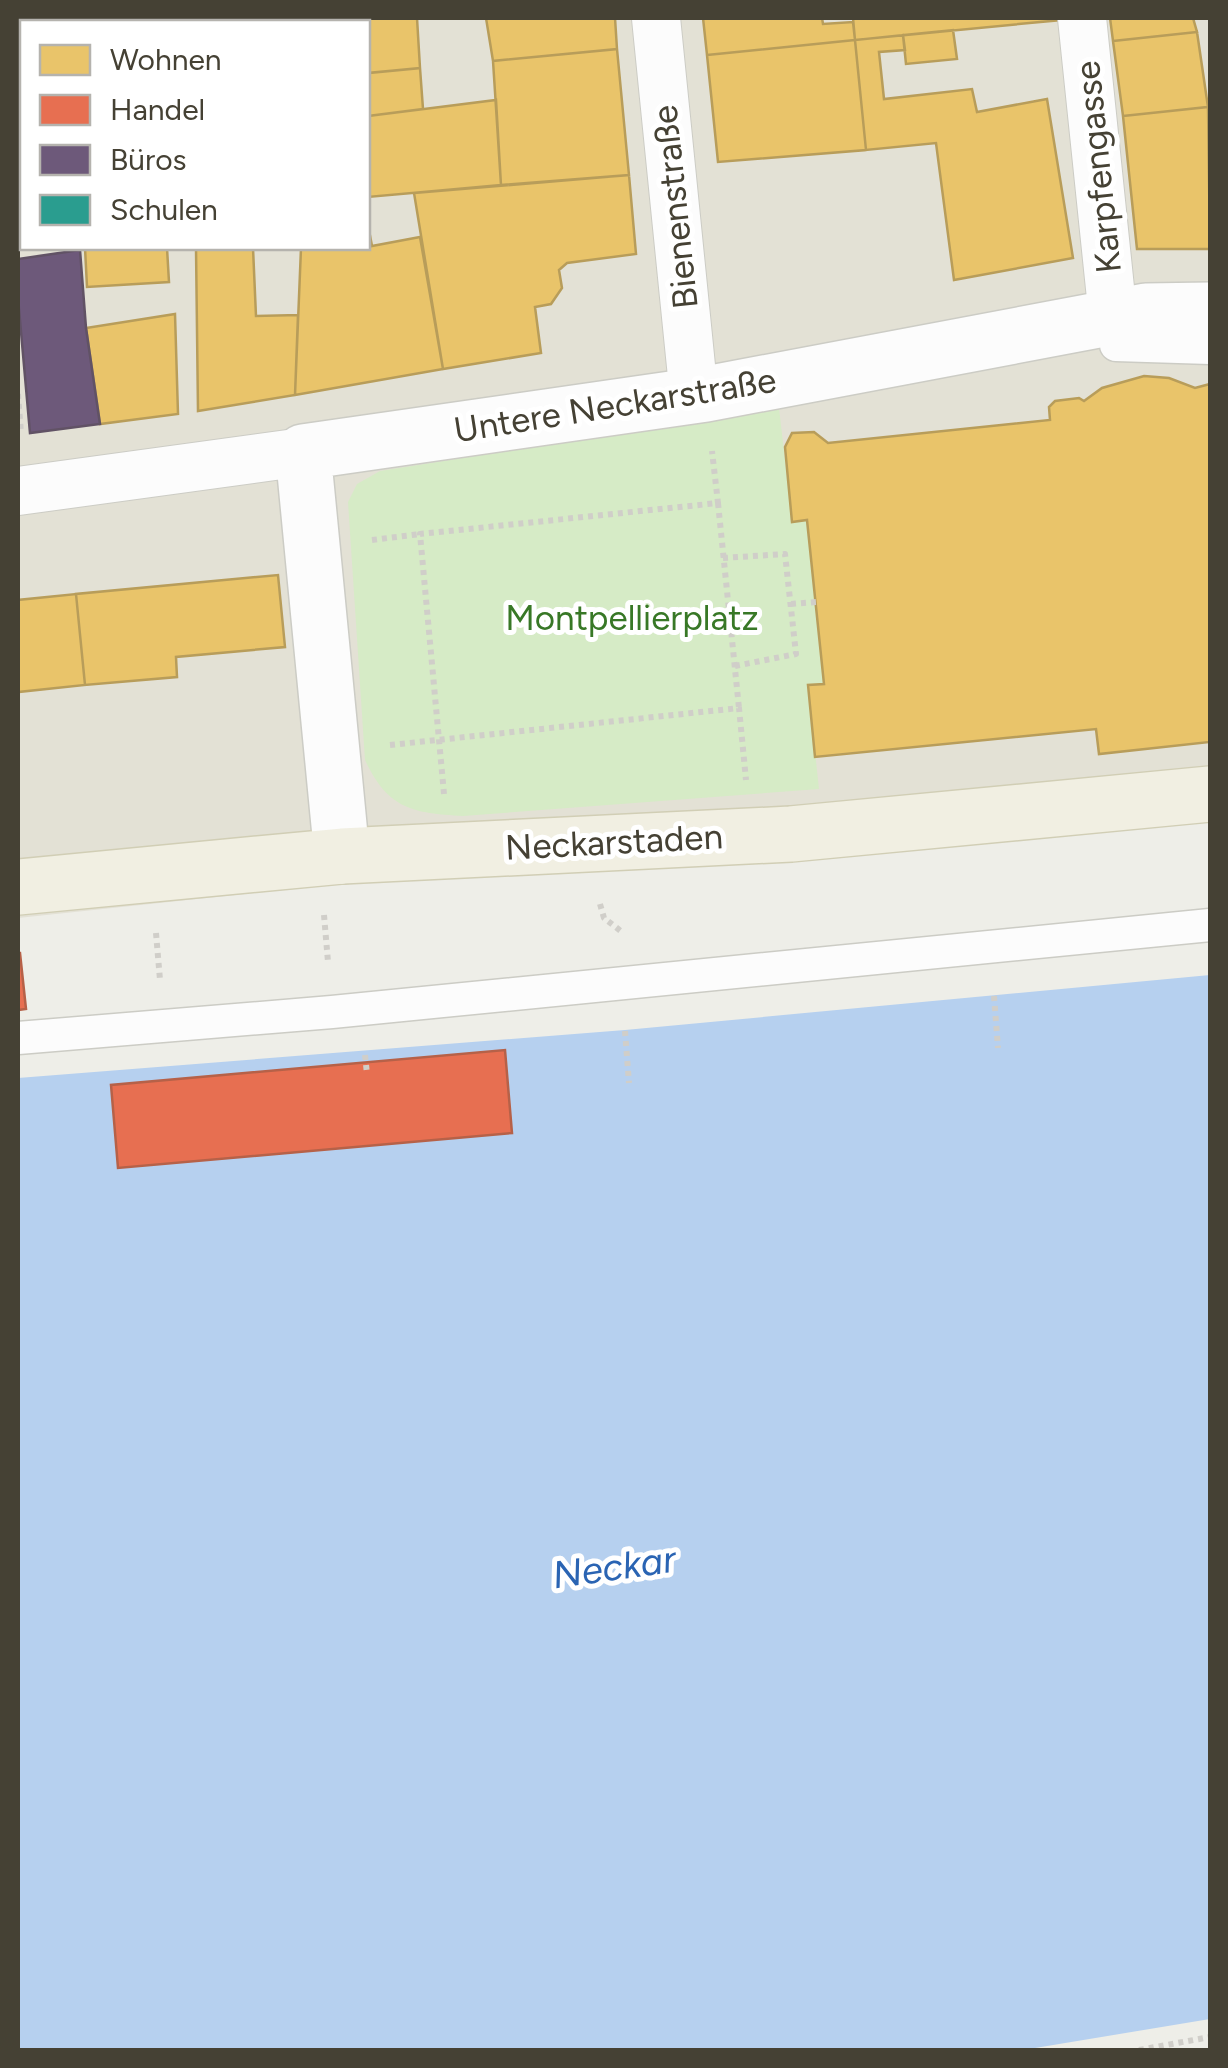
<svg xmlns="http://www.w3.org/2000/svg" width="1228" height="2068" viewBox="0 0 1228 2068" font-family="Figtree,sans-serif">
	<rect width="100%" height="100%" fill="#eeeee8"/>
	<path fill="#e3e1d5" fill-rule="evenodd" d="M18,18H1210V768L782,821L292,889L18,918ZM22,22H368V248H22Z"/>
	<path fill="#d6ebc6" d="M779,408L792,521L807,520L824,684L808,686L819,789L463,816C412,813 388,809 365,760L348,502L357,484L380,471Z"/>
	<path fill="#b6d0ef" d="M1210,975V2019L1023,2050H18V1078L625,1030Z"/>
	<path fill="#e9c46a" stroke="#b89d5a" stroke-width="2.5" d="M362,18H417L420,68L368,73V22H361Z
		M486,18H615L617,49L493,61Z
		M703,18H822L823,24L853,22L855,40L707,55Z
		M853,18H1061V20L855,40Z
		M1110,18H1193L1197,32L1113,41Z
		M953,30L957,59L906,64L903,35Z
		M1197,32L1208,107L1123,116L1113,41Z
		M903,35L905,50L879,52L884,99L972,89L977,112L1047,99L1073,258L954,280L936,143L866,150L855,40Z
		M855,40L866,150L718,162L707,55Z
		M617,49L629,175L501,185L493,61Z
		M420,68L423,109L368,116V73Z
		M496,100L501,185L368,197V116Z
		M1208,107L1210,249H1137L1123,116Z
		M629,175L636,254L567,263L559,270L562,288L551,304L535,307L541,353L443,369L414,193Z
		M368,225L372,246L420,237L443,369L295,395L301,248H368Z
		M85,248H167L169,282L87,287Z
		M196,248H253L256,316L298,315L295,395L198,411Z
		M175,314L178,414L100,424L86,328Z
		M1144,376L1169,378L1195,388L1210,384V742L1099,754L1096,729L815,757L808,685L824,684L807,520L792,522L785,447L792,433L814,432L828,443L1050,420L1049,407L1055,401L1079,398L1084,401L1102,388Z
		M278,575L285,647L176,657L177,677L85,685L76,594Z
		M76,594L85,685L18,692V600Z"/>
	<path fill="#e76f51" stroke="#b66148" stroke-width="2.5" d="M18,953H20L26,1009L18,1010Z
		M505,1050L512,1133L118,1168L111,1085Z"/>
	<path fill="#6d597a" stroke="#615265" stroke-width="2.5" d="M80,250L86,328L100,424L30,433L18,298V259Z"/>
	<path fill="#2a9d8f" stroke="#328174" stroke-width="2.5" d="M203,18H323L322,22H202Z"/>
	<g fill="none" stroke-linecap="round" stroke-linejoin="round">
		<defs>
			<path id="service" d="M1113,317L1116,345L1210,348
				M18,1038L332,1012L1210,925"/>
			<path id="pedestrian" d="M656,18L694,396
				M1082,18L1113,317
				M18,491L303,452"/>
			<path id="minor" d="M342,856L303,452L706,394L1146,311L1210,310"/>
			<path id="primary" d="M18,887L342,856L791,834L1210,794"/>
		</defs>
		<use href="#service" stroke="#ccccc5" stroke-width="35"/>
		<use href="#pedestrian" stroke="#ccccc5" stroke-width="50"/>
		<use href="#minor" stroke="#ccccc5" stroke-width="58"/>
		<use href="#primary" stroke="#d1ceb5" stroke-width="58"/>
		<path stroke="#d0cec9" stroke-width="6" stroke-dasharray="5 5" stroke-linecap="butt" d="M18,394L21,433
			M718,503L739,708
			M372,540L420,534
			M723,558L785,554L796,654L735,666
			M791,604L816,602
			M390,745L739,708L746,780
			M444,794L420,534L718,503L712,451
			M600,904L604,918L622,932
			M324,915L328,962
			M156,933L160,980
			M994,996L998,1048
			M625,1031L629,1083
			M365,1055L367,1074
			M1139,2050L1210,2037"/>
		<use href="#service" stroke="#fcfcfc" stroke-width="32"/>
		<use href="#pedestrian" stroke="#fcfcfc" stroke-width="48"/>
		<use href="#minor" stroke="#fcfcfc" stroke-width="55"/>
		<use href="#primary" stroke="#f1efe2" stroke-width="55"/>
	</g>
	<g text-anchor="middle" stroke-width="10" stroke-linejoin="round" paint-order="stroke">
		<g font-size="35" fill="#454134" stroke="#fff">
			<text transform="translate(1098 167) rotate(-96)" y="12">Karpfengasse</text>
			<text transform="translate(675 207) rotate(-96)" y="12">Bienenstraße</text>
			<text transform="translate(615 405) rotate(-9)" y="12">Untere Neckarstraße</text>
			<text transform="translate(614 842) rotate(-3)" y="12">Neckarstaden</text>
		</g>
		<g font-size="35" fill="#387826" stroke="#fff">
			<text x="632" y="630">Montpellierplatz</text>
		</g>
		<g font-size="38" font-style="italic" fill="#2a64b3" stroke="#fff">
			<text transform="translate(614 1567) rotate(-8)" y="13">Neckar</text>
		</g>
	</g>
	<rect width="1228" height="2068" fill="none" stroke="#454134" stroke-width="40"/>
	<rect x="20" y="20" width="350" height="230" fill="#ffffff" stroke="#b5b3ae" stroke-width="2.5"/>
	<rect x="40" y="45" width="50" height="30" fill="#e9c46a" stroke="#b5b3ae" stroke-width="2.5"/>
	<text x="110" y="70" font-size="30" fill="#454134">Wohnen</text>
	<rect x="40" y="95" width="50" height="30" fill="#e76f51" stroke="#b5b3ae" stroke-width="2.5"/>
	<text x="110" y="120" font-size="30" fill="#454134">Handel</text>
	<rect x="40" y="145" width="50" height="30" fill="#6d597a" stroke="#b5b3ae" stroke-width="2.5"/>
	<text x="110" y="170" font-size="30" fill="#454134">Büros</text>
	<rect x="40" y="195" width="50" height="30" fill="#2a9d8f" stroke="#b5b3ae" stroke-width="2.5"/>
	<text x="110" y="220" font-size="30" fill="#454134">Schulen</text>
</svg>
